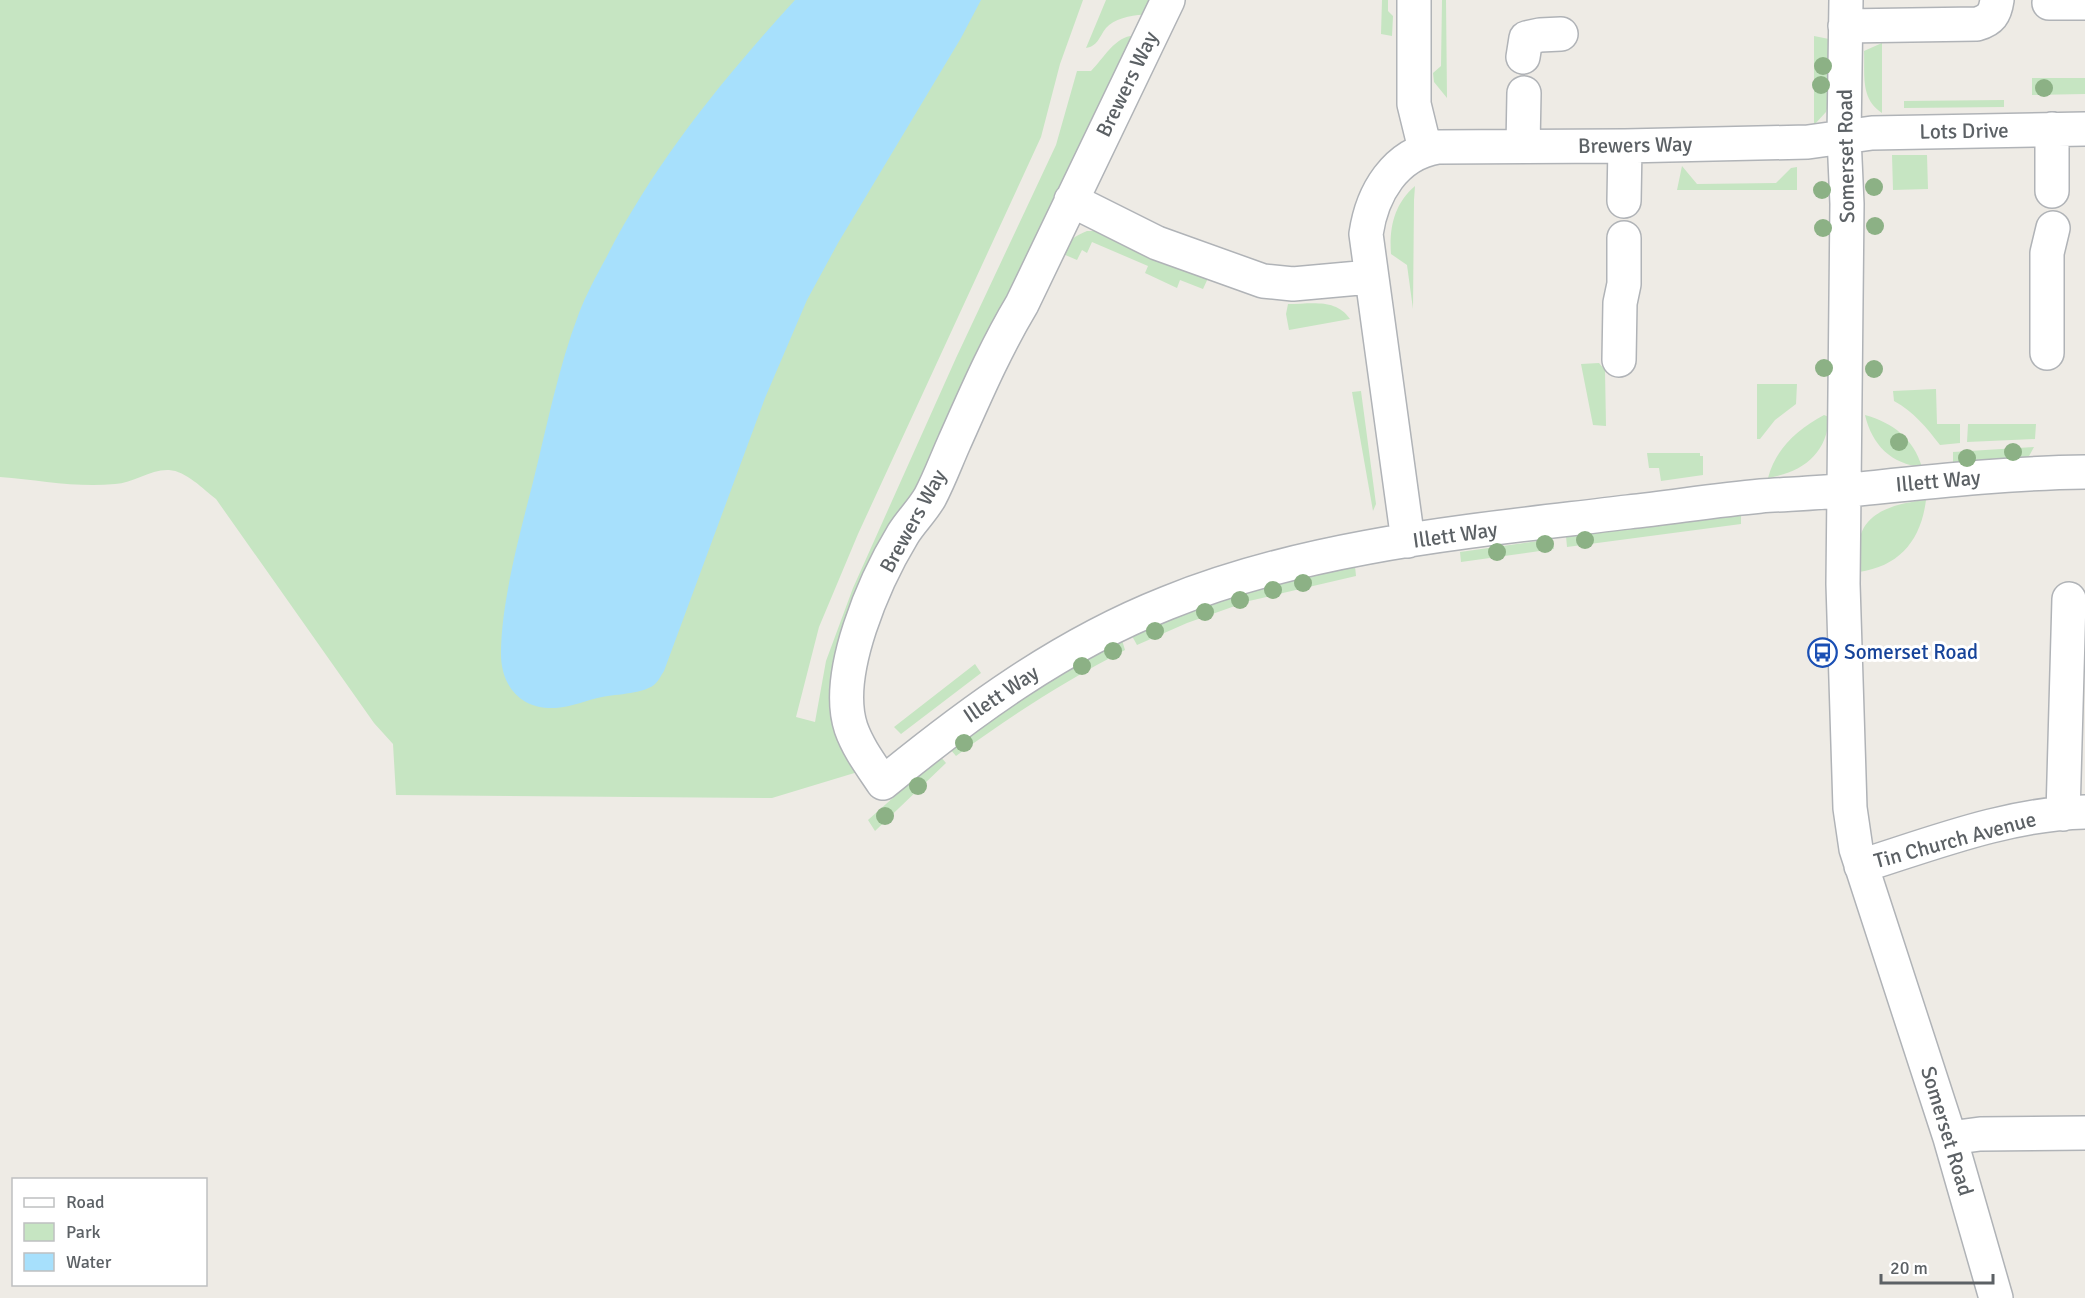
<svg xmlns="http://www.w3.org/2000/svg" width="2085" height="1298" viewBox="0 0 2085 1298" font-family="Signika,sans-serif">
	<rect width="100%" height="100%" fill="#eeebe5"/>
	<path fill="#c6e5c2" d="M0,0H1083L1060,64L1041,137L858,534L819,627L796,717L815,722L826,661L853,588L956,358L1056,145L1077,71H1091C1104,58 1117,33 1137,36L850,628L861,771L772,798L396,795L393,744L374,723L216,499C203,489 186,471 169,470C151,469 133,483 115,484C77,488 39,480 0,477Z
		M1106,0H1154L1146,15C1134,14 1114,19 1106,28C1099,37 1098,46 1086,48Z
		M1382,0H1388V11L1393,16L1392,36L1381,34Z
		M1442,0H1446L1447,98L1434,82L1433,73L1441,66Z
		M1814,36L1829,39V102L1826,112L1814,125Z
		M1882,43V113C1860,99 1865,74 1864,51Z
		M2032,78H2085V94L2032,95Z
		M2004,100V107L1904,108V101Z
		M1892,155H1927L1928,189L1893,190Z
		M1682,166L1697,184L1776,183L1791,168L1797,167V190H1677Z
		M1415,186L1414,200L1413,309L1407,265L1391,254C1389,228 1394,204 1415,186Z
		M1087,231H1099L1209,276L1203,289L1180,280L1177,288L1145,273L1148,266L1092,242L1087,253L1082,250L1077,260L1063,254C1068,241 1074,236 1087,231Z
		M1288,304C1311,304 1336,298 1350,319L1289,330L1286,314Z
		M1599,363L1605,370L1606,426L1593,425L1581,364Z
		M1757,384H1797L1796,404L1775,420L1760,439H1757Z
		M1936,389L1937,424H1960V443L1940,445C1926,427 1914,412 1894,401L1893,391Z
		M1361,391L1376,504L1373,511L1352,392Z
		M1824,415L1829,417C1827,454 1803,472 1768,478C1776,448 1797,430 1824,415Z
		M1865,415C1893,423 1913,438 1922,467C1891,464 1872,445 1865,415Z
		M1968,424H2036L2035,439L1967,442Z
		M2034,447L2028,458L1953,463V452Z
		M1647,453H1700V456H1703V475L1661,481L1659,468H1649Z
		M1926,500C1921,540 1900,566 1859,572C1859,563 1858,553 1859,543C1863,510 1899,503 1926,500Z
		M1741,514V524L1567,547L1566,536Z
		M1552,539L1554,549L1461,562L1460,552Z
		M1355,566L1356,576L1249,601L1187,623L1137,645L1132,636L1183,614L1246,591Z
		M1122,640L1125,650C1065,681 1010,716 956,756L950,749L1029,690Z
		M975,664L981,673L901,734L894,727Z
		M940,756L946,763L875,831L868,820Z"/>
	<path fill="#a7e0fc" d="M795,0H981L961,38L838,243L807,300L765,398L664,671C661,675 659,680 656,683C646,694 616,694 602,697C587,700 572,707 556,708C522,710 501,687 501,654C501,602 520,533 533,482C547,426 558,368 579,313C586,295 596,276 606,258C655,162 722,80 795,0Z"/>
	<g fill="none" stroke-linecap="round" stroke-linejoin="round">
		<defs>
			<path id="minor" d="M1168,0L1022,304C995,349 975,396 954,443C946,461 939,480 930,497C922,511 911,521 903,534C875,580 833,674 851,728C858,748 871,765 883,783C971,711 1061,645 1167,603C1313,544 1473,531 1628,512C1673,507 1717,500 1761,496C1791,494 1821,493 1850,490C1928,482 2006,473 2085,472
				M1414,0V104L1425,149
				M1846,0L1844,137L1847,204L1843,584L1850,808L1856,849L1950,1138L1996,1298
				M2049,3H2085
				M1845,26L1977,24C1991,20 1995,14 1997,0
				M1523,57L1526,38L1540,35L1561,34
				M1523,146L1524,93
				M2052,191V129
				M1071,200L1157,243L1263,281L1293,284L1370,277
				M1624,201L1625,146
				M2047,353V253L2053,228
				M1619,360L1620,303L1624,284V238
				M1408,541L1366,234C1372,193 1395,154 1438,147L1625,146L1808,142L1872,133L2085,129
				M2063,814L2069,599
				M1861,866C1934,843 2008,814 2085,812
				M1950,1138L1980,1134L2085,1133"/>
		</defs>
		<use href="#minor" stroke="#b0b3b7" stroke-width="36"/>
		<use href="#minor" stroke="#fff" stroke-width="33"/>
	</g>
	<g fill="#8cb185">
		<circle cx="1823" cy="66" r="9"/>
		<circle cx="1821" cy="85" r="9"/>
		<circle cx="2044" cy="88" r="9"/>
		<circle cx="1874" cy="187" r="9"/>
		<circle cx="1822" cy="190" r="9"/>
		<circle cx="1875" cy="226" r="9"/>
		<circle cx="1823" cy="228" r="9"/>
		<circle cx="1824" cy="368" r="9"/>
		<circle cx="1874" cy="369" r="9"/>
		<circle cx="1899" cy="442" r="9"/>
		<circle cx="2013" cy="452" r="9"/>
		<circle cx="1967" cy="458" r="9"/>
		<circle cx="1585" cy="540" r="9"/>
		<circle cx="1545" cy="544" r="9"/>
		<circle cx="1497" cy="552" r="9"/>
		<circle cx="1303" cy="583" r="9"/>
		<circle cx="1273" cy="590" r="9"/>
		<circle cx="1240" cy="600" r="9"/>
		<circle cx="1205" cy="612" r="9"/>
		<circle cx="1155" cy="631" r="9"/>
		<circle cx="1113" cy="651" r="9"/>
		<circle cx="1082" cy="666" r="9"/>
		<circle cx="964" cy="743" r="9"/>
		<circle cx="918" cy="786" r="9"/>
		<circle cx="885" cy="816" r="9"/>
	</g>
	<defs>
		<symbol id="bus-ring" viewBox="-11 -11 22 22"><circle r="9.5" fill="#fff" stroke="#1a4fb4" stroke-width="1.5"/><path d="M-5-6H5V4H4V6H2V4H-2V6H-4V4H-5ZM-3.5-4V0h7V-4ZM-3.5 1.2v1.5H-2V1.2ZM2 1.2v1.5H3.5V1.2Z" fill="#1a4fb4"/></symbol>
	</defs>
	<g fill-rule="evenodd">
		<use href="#bus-ring" x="1806" y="636" width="33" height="33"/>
	</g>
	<g text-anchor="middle" stroke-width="6" stroke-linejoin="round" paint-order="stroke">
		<g font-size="21" fill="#5c6165" stroke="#fff">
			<text transform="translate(1127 84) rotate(-64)" y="7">Brewers Way</text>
			<text transform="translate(1964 131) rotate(-1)" y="7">Lots Drive</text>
			<text transform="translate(1635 145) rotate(-1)" y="7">Brewers Way</text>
			<text transform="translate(1846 156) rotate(-91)" y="7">Somerset Road</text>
			<text transform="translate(1938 481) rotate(-5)" y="7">Illett Way</text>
			<text transform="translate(913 521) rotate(-61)" y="7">Brewers Way</text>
			<text transform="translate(1455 535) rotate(-8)" y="7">Illett Way</text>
			<text transform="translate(1001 694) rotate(-34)" y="7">Illett Way</text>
			<text transform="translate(1955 840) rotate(-15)" y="7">Tin Church Avenue</text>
			<text transform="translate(1947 1131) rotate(73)" y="7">Somerset Road</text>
		</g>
		<g font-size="21" fill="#164399" stroke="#fff" text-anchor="start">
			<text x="1844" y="659">Somerset Road</text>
		</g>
	</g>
	<rect x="12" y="1178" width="195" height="108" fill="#ffffff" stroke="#bec0c1" stroke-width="1.5"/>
	<rect x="24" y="1198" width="30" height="9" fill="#ffffff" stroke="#bec0c1" stroke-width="1.5"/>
	<text x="66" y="1208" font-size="18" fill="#5c6165">Road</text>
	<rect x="24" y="1223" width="30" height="18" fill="#c6e5c2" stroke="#bec0c1" stroke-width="1.5"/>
	<text x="66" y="1238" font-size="18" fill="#5c6165">Park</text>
	<rect x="24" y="1253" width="30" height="18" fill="#a7e0fc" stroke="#bec0c1" stroke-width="1.5"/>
	<text x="66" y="1268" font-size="18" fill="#5c6165">Water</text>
	<path d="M1881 1274v9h112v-9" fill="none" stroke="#5c6165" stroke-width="3"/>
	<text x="1890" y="1274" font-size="18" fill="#5c6165" stroke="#ffffff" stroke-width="4.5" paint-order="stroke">20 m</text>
</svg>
